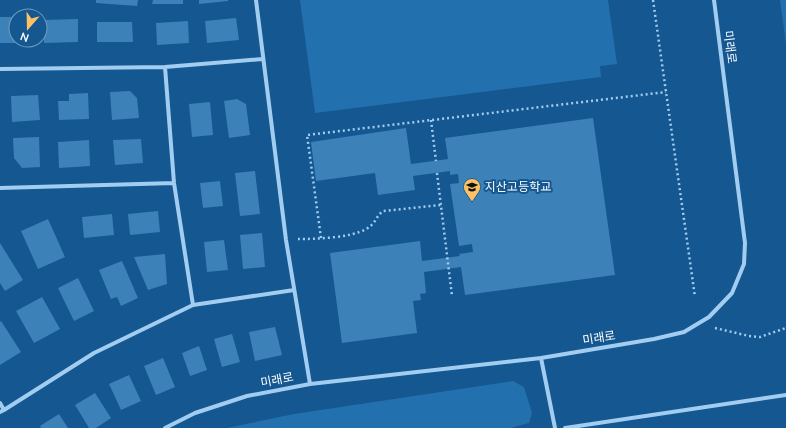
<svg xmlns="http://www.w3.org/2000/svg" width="786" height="428" viewBox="0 0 786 428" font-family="'Nunito Sans','Noto Sans KR',sans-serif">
	<rect width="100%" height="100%" fill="#145791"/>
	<path fill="#2370ae" d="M300,0H608L617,64L600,66L601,77L315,113Z
		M780,0H786V44Z
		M513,381L524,387L532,413L529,423L511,428H227L294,414Z"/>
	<path fill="#3d81b9" d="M96,0H138L137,6L96,3Z
		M153,0H183V4H152Z
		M199,0H228V1L199,4Z
		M0,17H16V40H22V43H0Z
		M236,18L239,40L207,43L205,21Z
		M78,19V42L44,43L43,20Z
		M188,21L189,43L157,45L156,23Z
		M97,22H132L133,42H97Z
		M130,91L137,98L139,118L112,120L110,92Z
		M88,93L89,119L59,120L58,101H69V94Z
		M38,95L40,120L12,122L11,96Z
		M237,99L246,104L250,135L229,138L224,101Z
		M210,102L213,135L192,137L189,104Z
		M593,118L615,275L465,295L461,267L424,272L426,293L420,294L421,300L413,301L417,333L342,343L330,253L420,241L422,261L460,256L459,254L473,252L472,244L459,246L450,184L459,183L458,174L450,175V171L413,176L415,190L378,195L375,173L316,181L311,142L406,128L411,164L448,159L445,138Z
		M39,137L40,167L22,168L14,158L13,138Z
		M141,139L143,163L115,165L113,140Z
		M89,140L90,166L59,168L58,142Z
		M255,171L260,214L240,216L235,173Z
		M220,181L223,206L203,208L200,183Z
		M158,211L160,232L130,235L128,214Z
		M112,214L114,235L84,238L82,217Z
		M48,219L65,257L38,269L21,231Z
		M262,233L265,267L243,269L240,235Z
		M224,240L228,270L207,272L204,242Z
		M0,243L23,280L5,291L0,283Z
		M165,254L167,284L148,290L134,257Z
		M122,261L138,298L121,306L117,297L111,299L99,270Z
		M78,278L94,311L74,321L58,288Z
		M42,297L60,329L34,343L16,311Z
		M1,321L21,352L0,365V322Z
		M275,327L282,355L255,361L249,332Z
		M232,334L240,362L222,367L214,339Z
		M199,346L207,370L190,376L182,353Z
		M163,358L175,387L156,395L144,366Z
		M129,375L141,401L121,410L109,384Z
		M95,393L111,418L96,428H89L75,405Z
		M59,414L68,428H41L40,426Z"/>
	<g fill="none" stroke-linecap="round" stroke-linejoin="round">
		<path stroke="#a2cdf1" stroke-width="2.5" stroke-dasharray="2 3" stroke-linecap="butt" d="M653,0L695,297
			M431,120L436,161
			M437,173L452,296
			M321,238L307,135L666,92
			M298,239C315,239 351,238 366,229C375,225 376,216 383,211L441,205
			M715,328L749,336L760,337L786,328"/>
		<path stroke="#a2cdf1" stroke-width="4" d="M256,0L286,240L310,384
			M165,67L174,183L193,305
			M0,69L165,67L262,59
			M0,188L174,183
			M541,358L555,428
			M0,403L4,410
			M0,412L4,410L94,353L193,305L294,290
			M165,428L195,413L247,396L310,384L541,358L654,339L684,332L709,317L732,293L744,264L745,243L714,0
			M565,428L786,395"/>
	</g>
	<defs>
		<symbol id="school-pin" viewBox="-11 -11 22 30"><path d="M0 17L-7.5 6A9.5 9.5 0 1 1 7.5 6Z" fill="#ffc262" stroke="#145791"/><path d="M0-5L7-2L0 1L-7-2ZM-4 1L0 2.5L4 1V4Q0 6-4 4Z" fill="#111"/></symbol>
	</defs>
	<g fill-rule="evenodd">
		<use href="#school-pin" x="462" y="177" width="20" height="27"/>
	</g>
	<g text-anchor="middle" stroke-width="4" stroke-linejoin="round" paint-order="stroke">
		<g font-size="12" fill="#fff" stroke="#145791">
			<text transform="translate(730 47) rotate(83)" y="4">미래로</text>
			<text transform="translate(599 338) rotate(-9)" y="4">미래로</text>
			<text transform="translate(277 380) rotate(-11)" y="4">미래로</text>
		</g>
		<g font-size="12" fill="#fff" stroke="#145791" text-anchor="start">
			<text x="485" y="191">지산고등학교</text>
		</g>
	</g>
	<g transform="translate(28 28) rotate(200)"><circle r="19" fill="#145791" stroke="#729abd"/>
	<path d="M0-3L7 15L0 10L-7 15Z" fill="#ffc262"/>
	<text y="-6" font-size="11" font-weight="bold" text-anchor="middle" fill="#ffffff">N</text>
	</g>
</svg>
